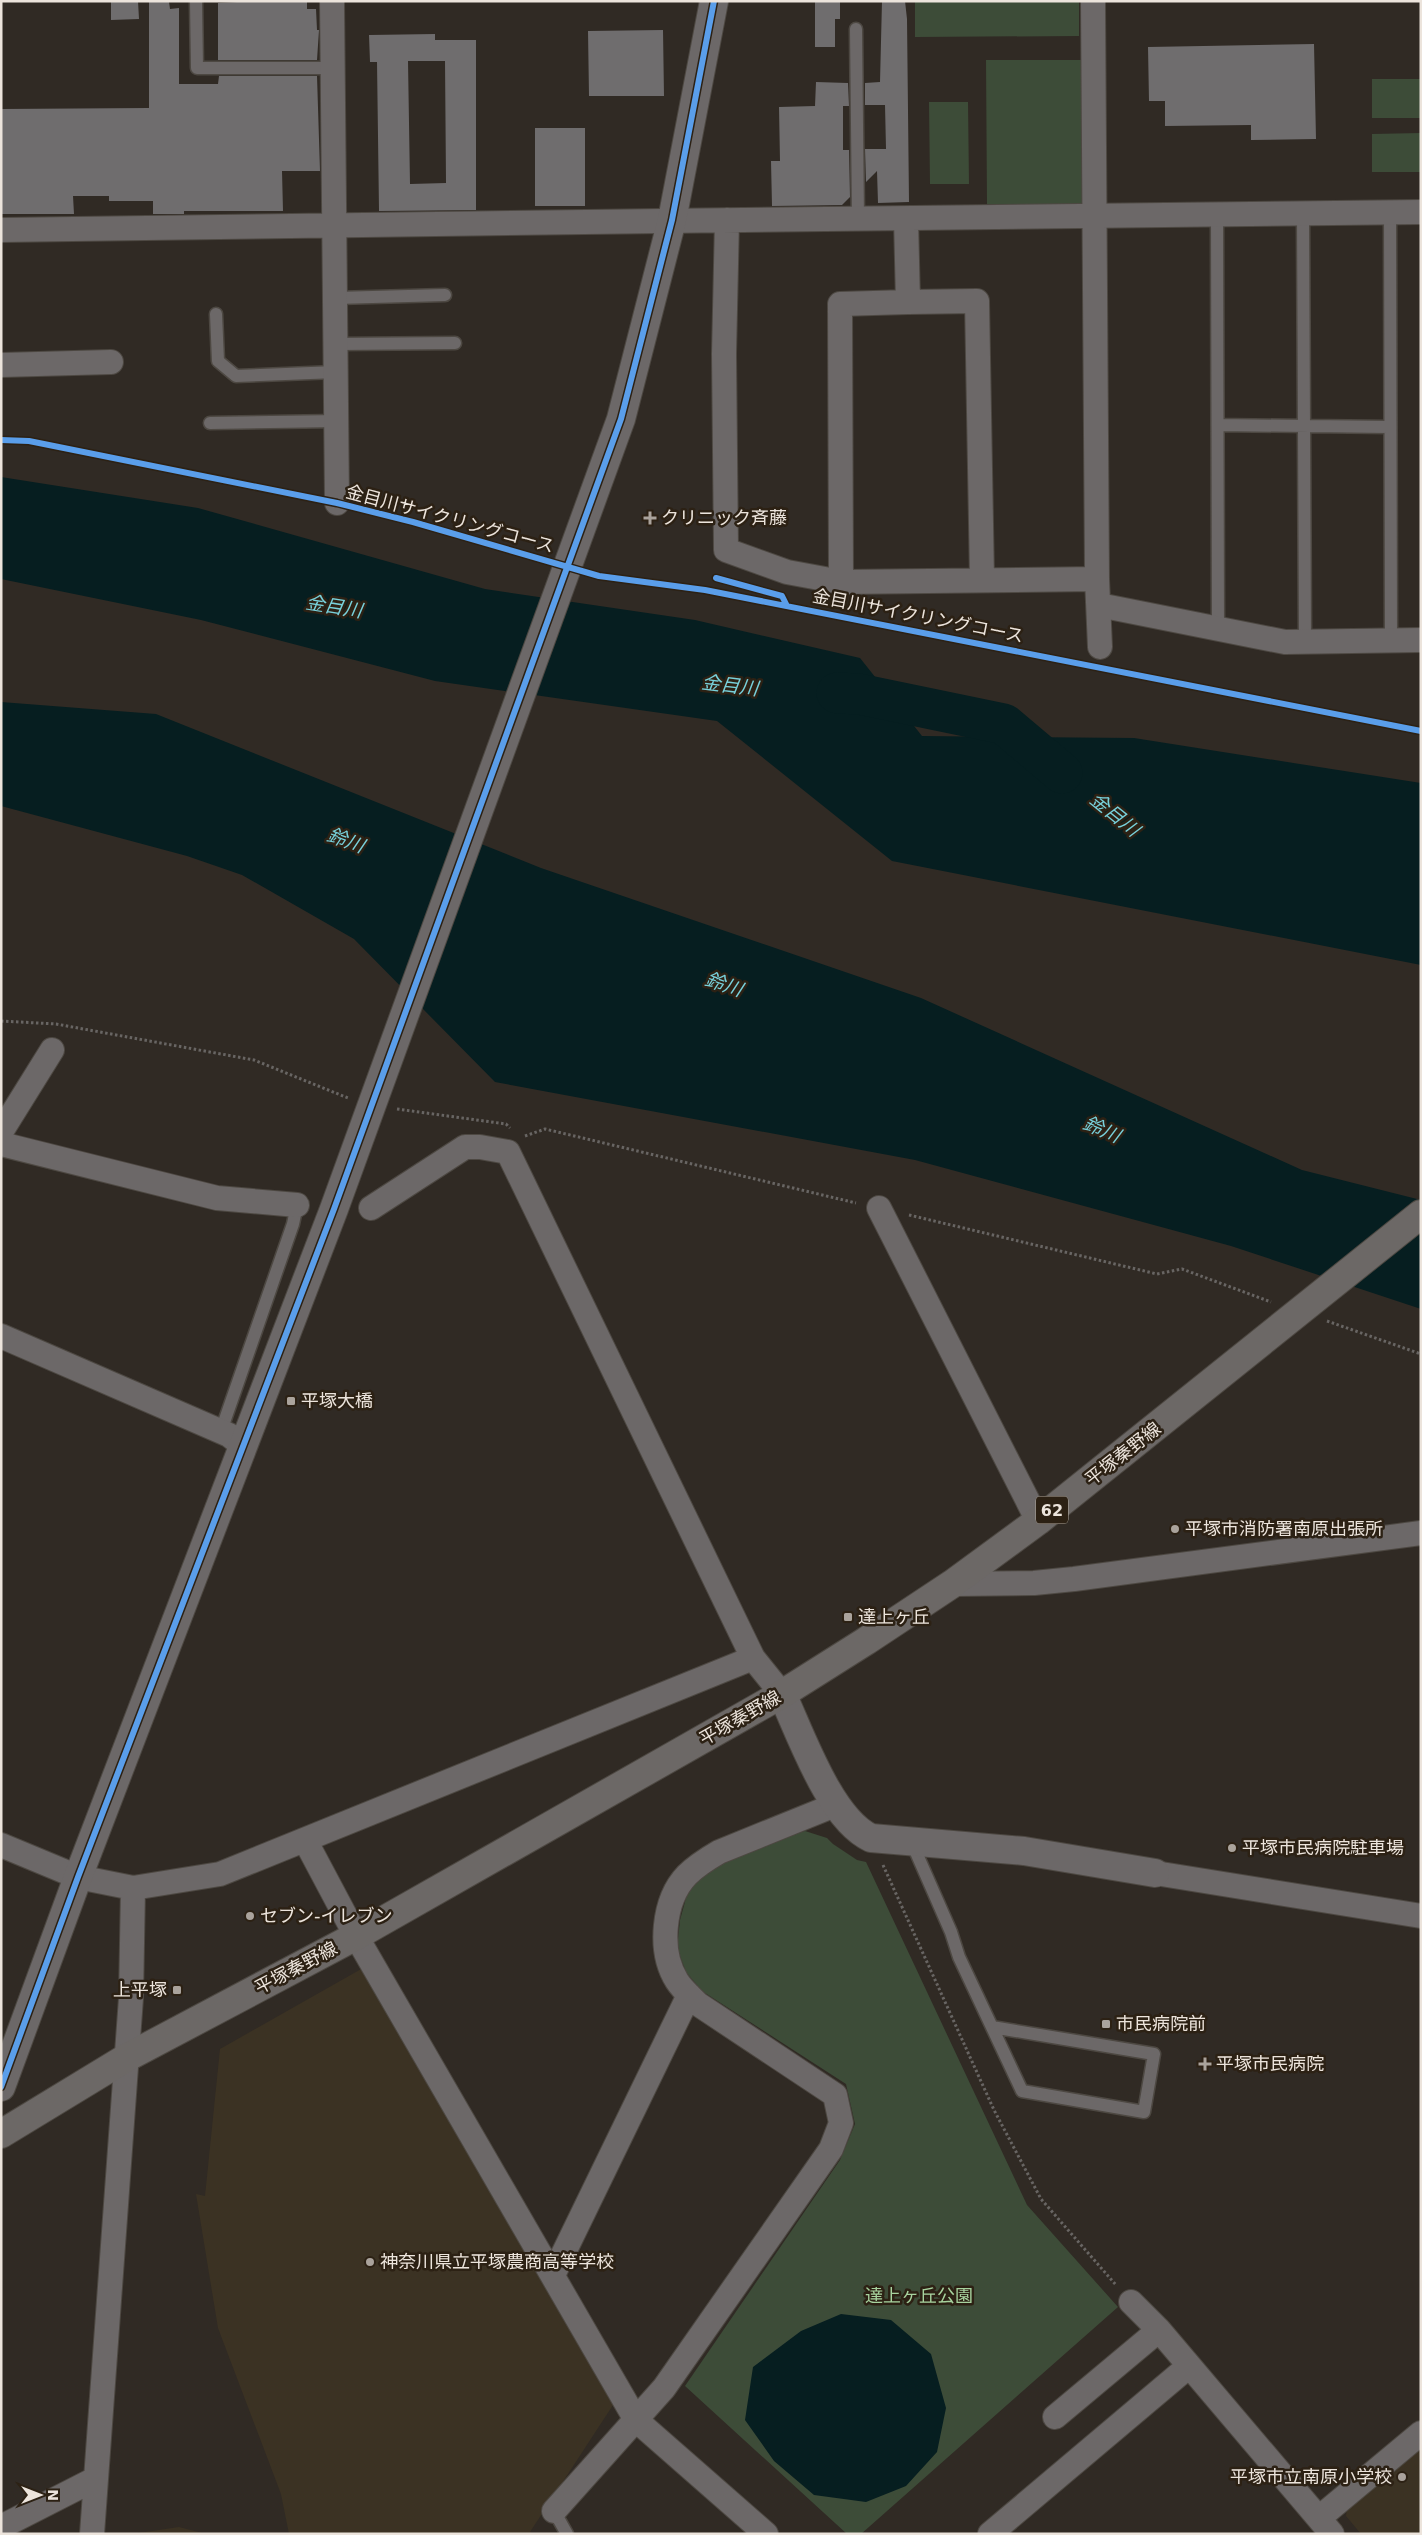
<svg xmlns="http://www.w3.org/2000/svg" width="1422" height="2535" viewBox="0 0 1422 2535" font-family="'DejaVu Sans','Noto Sans JP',sans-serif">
	<rect width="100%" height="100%" fill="#302a24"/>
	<path fill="#3b3223" d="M363,1968L615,2402L530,2532L533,2534H289L281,2494L218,2328L196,2194L205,2196L220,2049Z
		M1421,2446V2534H1361L1346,2516L1347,2508Z
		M179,2527L206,2534H132Z"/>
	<path fill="#3d4c38" d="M915,1H1079V36L915,37Z
		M986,60H1082V204H987Z
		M1421,79V118H1372V79Z
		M929,102H968L969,184H930Z
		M1421,133V172H1372V134Z
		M805,1831L827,1838L833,1844L857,1860L866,1862L1027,2205L1118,2307L861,2534H847L685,2386L840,2160L855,2124L846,2084L702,1991L686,1972L677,1948L680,1920L688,1891L702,1872L752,1846Z"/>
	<path fill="#061e20" d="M1,477L198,508L485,589L695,620L860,658L922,736L1134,738L1421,783V965L892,861L717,721L435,681L201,620L1,579Z
		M1,702L156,714L541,868L921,998L1302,1170L1421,1200V1309L1231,1246L915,1160L495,1082L354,939L242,875L187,856L1,806Z
		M841,2314L891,2320L931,2354L946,2408L937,2452L906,2486L866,2502L814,2495L774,2461L745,2420L753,2367L801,2331Z"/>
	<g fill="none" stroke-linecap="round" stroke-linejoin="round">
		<path stroke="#061e20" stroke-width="41" d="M837,693L859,694L1004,724L1062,773"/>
	</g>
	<path fill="#6f6d6e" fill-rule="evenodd" d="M111,1H138L139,19L111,20Z
		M258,1H307V9H316L317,30H319L317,60H218V3Z
		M815,1H840V19H835V47H815Z
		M882,1H905L907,19L909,202L878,203L877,171L866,182L865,149H886L885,105H865V83L880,82Z
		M149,2H169L170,9L179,8V84H218L219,76H317L320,171H282L283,211H184V214H153V201H109V196H73L74,214H1V109L149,108Z
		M663,30L664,96H589L588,31Z
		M435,34V40H476V210L379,211L377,62H370L369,35ZM408,61H445L446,183L410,184Z
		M1314,44L1316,139L1251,140V125L1165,126V101H1149L1148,47Z
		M816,82L848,83L849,106H843V150H849L850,197L842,205L772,206L771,161H780L779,107L815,106Z
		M535,128H585V206H535Z"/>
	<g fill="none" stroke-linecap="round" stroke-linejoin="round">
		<defs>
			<path id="service" d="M196,1L197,68H333
				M856,29L858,219
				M1390,212L1391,640
				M1217,214L1218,628
				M1303,214L1305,642
				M336,298L445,295
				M216,314L218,361L236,376L336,372
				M336,344L455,343
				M210,423L338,421
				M1218,425L1389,427
				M221,1431L293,1224L297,1205
				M912,1843L951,1932L959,1957L1022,2091L1144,2112L1154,2054L992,2027
				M554,2511L567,2534"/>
			<path id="minor" d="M332,1L337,503
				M1093,1L1097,579L1100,647
				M906,219L908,302L977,301L982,579
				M727,220L724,354L726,550L787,572L841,582L1097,579
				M1,230C474,225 948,215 1421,212
				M1,365L111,362
				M841,582L840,304L908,302
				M1099,605L1285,642L1421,640
				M1,1132L52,1050
				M1,1144L217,1198L297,1205
				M371,1208L465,1147H480L508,1152L753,1658
				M879,1208L1038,1521
				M1,1336L229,1435L243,1446
				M952,1584L1034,1583L1074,1579L1421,1533
				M305,1840L356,1936L636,2420L766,2534
				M1,1845L78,1877L133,1888L220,1874L753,1658L782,1694
				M1155,1873L1421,1916
				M553,2275L689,1995
				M1131,2302L1159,2330L1332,2534
				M1055,2417L1159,2330
				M554,2511L664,2388L831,2149L841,2123L835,2095L698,2004C691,1997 682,1989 677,1981C658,1951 663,1900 687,1875C697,1865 707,1859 719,1852L835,1805
				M1319,2518L1421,2433
				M1,2527L95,2479
				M92,2534L131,1998L133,1888
				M990,2534L1189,2366"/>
			<path id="tertiary" d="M782,1694C801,1735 830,1819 871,1838L1024,1851L1155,1873
				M1,2087L78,1877L334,1209L621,419L672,220L714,1"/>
			<path id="primary" d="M1,2134L126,2058L356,1936L782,1694L866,1641L952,1584L1038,1521L1421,1214"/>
		</defs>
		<use href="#service" stroke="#4d4842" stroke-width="15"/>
		<use href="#minor" stroke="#4d4842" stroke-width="26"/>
		<use href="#tertiary" stroke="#4d4842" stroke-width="30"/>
		<use href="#primary" stroke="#4d4842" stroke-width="30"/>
		<path stroke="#686563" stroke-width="3" stroke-dasharray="2.5 2.5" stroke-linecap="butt" d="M1,1021L56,1024L254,1060L348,1098
			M397,1109L506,1124L510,1128
			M525,1136L545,1129L856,1203
			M909,1215L1157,1274L1182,1269L1271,1302
			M1327,1321L1421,1354
			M883,1865L994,2110L1041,2199L1116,2285"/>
		<use href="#service" stroke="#6c6868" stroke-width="12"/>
		<use href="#minor" stroke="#6c6868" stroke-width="24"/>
		<use href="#tertiary" stroke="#6c6868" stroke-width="28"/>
		<use href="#primary" stroke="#6c6866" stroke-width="28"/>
		<defs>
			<path id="cycleway" d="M1,440L29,441L337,503L413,522L599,576L705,590L1421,731
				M716,578L782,596L787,606
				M1,2087L78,1877L334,1209L621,419L672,220L714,1"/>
		</defs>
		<use href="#cycleway" stroke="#2c2114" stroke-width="9"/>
		<use href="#cycleway" stroke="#5a9eea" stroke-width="6"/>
	</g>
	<g fill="#aaa39c" stroke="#2c2114" stroke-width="2">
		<path d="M647.5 510.5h5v5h5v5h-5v5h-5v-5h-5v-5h5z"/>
		<rect x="286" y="1396" width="10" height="10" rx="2.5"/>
		<circle cx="1175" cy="1529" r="5"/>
		<rect x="843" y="1612" width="10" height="10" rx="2.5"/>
		<circle cx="1232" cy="1848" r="5"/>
		<circle cx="250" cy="1916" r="5"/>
		<rect x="172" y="1985" width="10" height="10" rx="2.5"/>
		<rect x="1101" y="2019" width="10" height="10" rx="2.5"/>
		<path d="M1202.5 2056.5h5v5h5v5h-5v5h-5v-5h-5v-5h5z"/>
		<circle cx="370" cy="2262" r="5"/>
		<circle cx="1402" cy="2477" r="5"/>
	</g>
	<g text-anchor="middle" stroke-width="5" stroke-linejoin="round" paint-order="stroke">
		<rect fill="#2c2114" stroke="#b2aaa0" stroke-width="1" x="1036" y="1496.5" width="32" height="27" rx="4"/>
		<g font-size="16" font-weight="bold" fill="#ece4dc">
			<text x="1052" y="1516">62</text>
		</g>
		<g font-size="18" fill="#ece4dc" stroke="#2c2114" text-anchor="start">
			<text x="661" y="524">クリニック斉藤</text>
			<text x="301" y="1407">平塚大橋</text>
			<text x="1185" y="1535">平塚市消防署南原出張所</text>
			<text x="858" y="1623">達上ヶ丘</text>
			<text x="1242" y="1854">平塚市民病院駐車場</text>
			<text x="260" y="1922">セブン-イレブン</text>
			<text x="167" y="1996" text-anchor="end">上平塚</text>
			<text x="1116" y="2030">市民病院前</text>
			<text x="1216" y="2070">平塚市民病院</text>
			<text x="380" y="2268">神奈川県立平塚農商高等学校</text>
			<text x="1392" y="2483" text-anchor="end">平塚市立南原小学校</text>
		</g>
		<g font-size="18" fill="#ece4dc" stroke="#2c2114">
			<text transform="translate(450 519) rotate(15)" y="6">金目川サイクリングコース</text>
			<text transform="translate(918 616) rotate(11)" y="6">金目川サイクリングコース</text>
			<text transform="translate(1123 1454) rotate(-38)" y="6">平塚秦野線</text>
			<text transform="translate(740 1718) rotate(-30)" y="6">平塚秦野線</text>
			<text transform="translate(296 1968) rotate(-28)" y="6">平塚秦野線</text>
		</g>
		<g font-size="18" fill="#a7d39e" stroke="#2c2114">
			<text x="919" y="2302">達上ヶ丘公園</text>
		</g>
		<g font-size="19" font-style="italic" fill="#78d1db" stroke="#2c2114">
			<text transform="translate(334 606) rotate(9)" y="7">金目川</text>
			<text transform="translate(730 685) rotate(7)" y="7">金目川</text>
			<text transform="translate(1115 814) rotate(39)" y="7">金目川</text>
			<text transform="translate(346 840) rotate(20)" y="7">鈴川</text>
			<text transform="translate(724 984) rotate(19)" y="7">鈴川</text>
			<text transform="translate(1102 1129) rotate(23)" y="7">鈴川</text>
		</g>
	</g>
	<rect width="1422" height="2535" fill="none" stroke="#ece4dc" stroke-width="5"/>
	<g transform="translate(40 2495) rotate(90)" stroke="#2c2114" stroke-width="4" paint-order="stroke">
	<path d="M0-4L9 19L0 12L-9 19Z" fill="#ece4dc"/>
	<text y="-8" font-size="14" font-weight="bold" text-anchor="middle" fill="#ece4dc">N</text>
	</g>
</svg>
